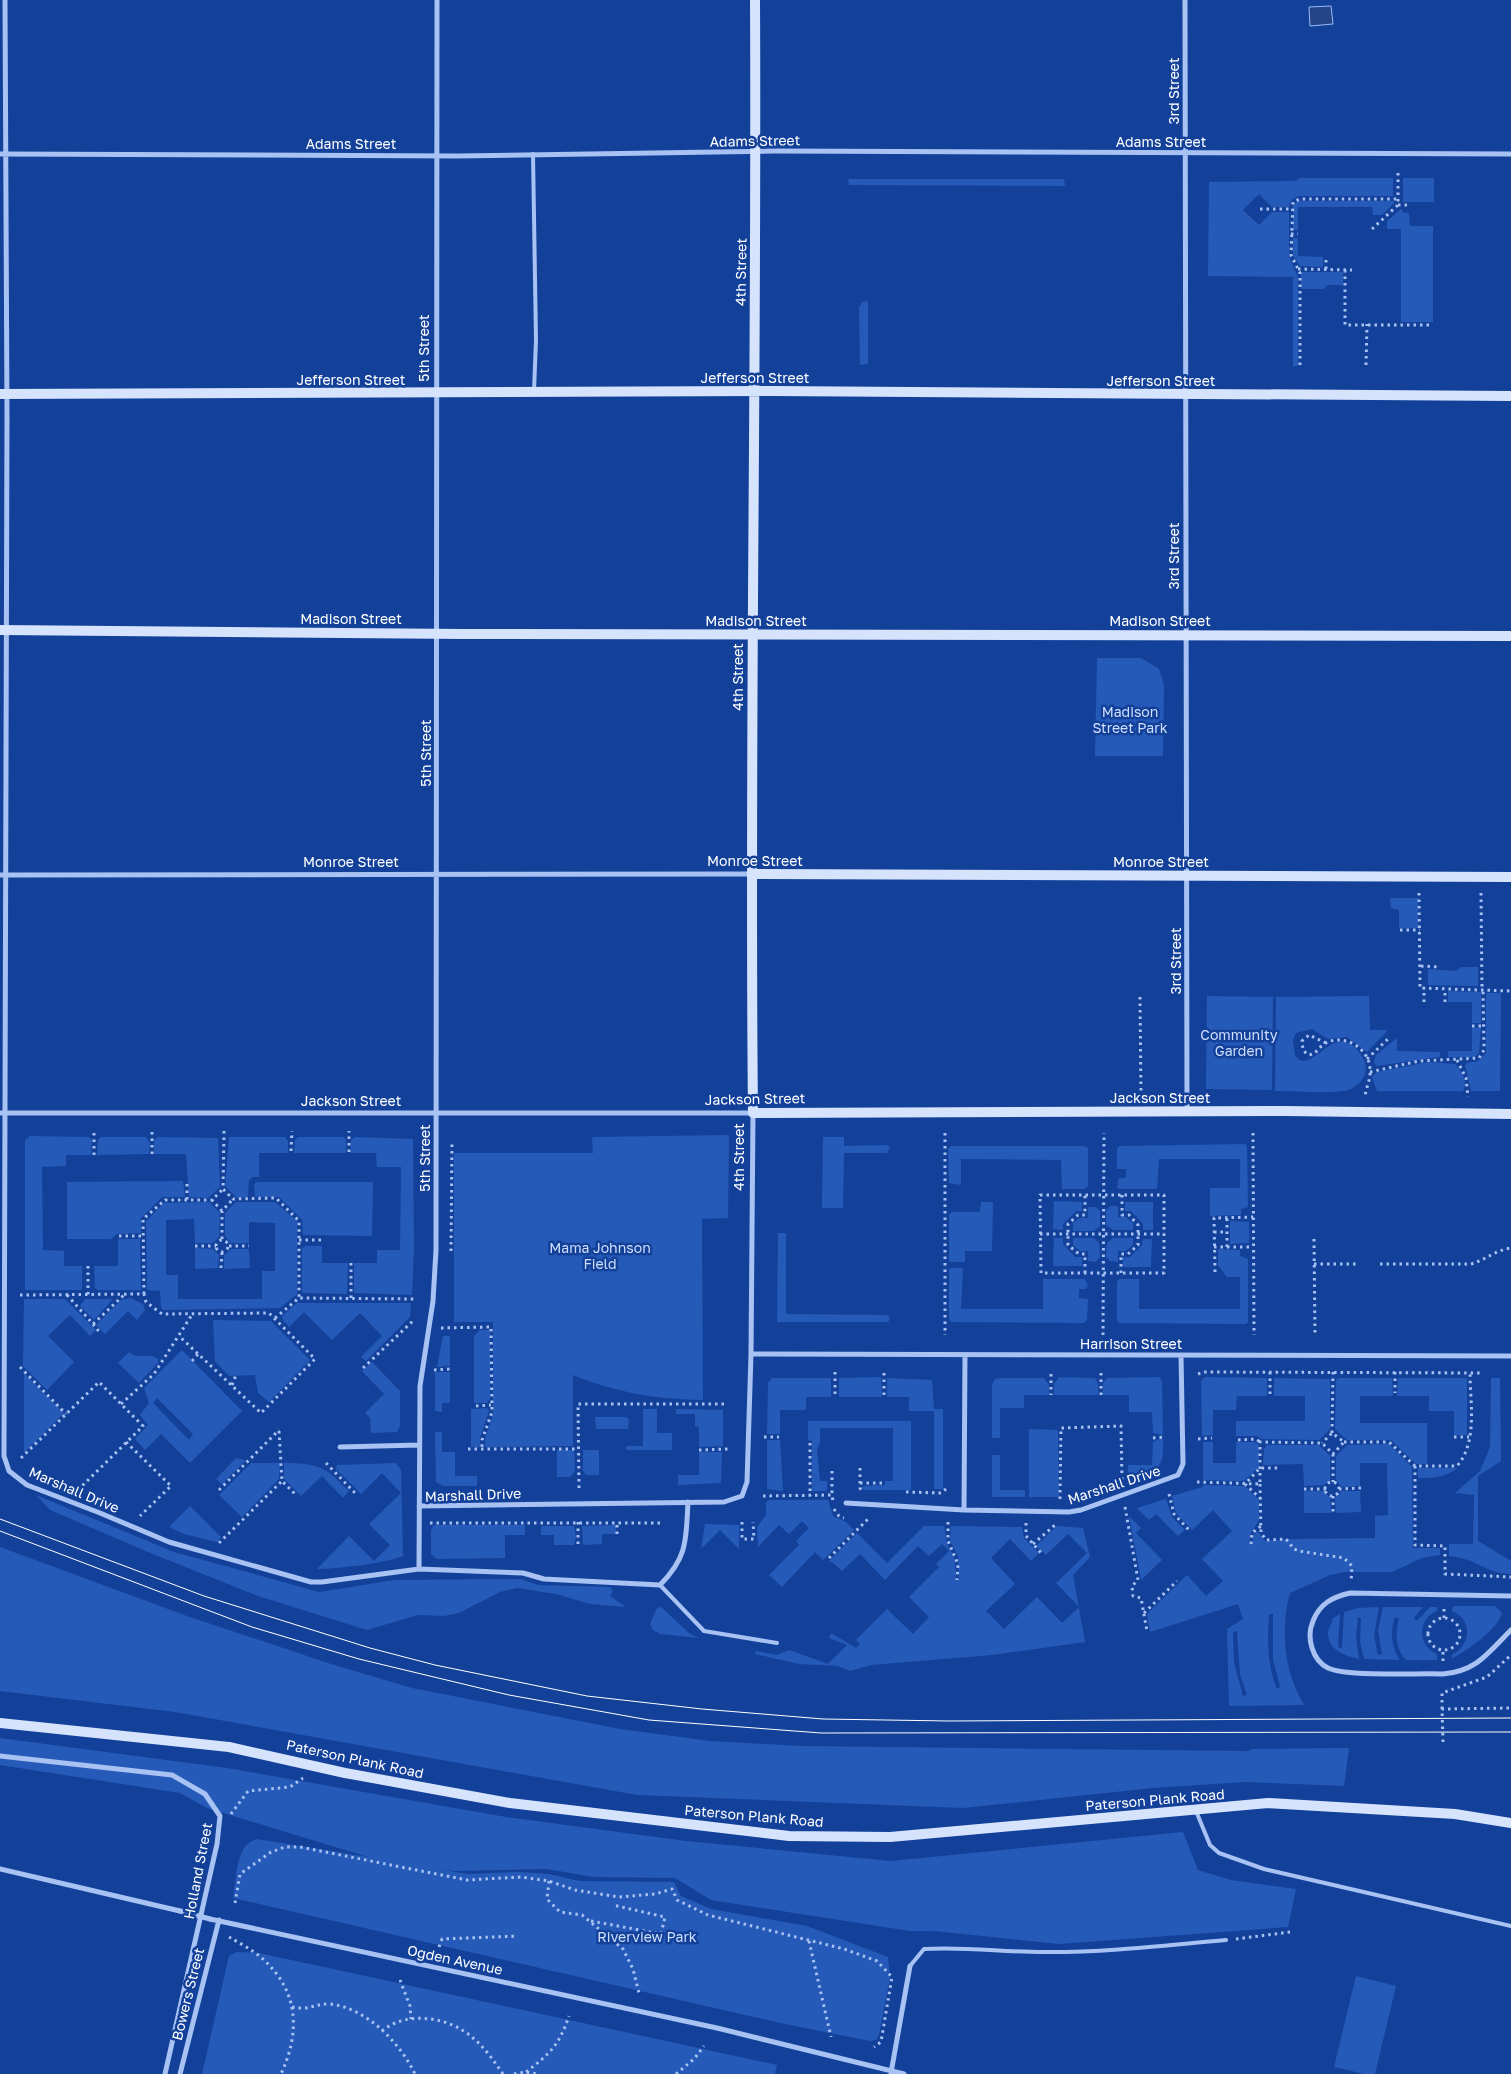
<svg xmlns="http://www.w3.org/2000/svg" width="1511" height="2074" viewBox="0 0 1511 2074" font-family="'Golos Text',sans-serif">
	<rect width="100%" height="100%" fill="#13419a"/>
	<path fill="#265ab8" fill-rule="evenodd" d="M1299,178H1393V196H1299L1291,200L1289,207H1272L1259,194L1243,210L1259,225L1272,212H1289V256L1298,277V366H1293V277L1208,276L1209,182L1296,181Z
		M1403,178H1434V202H1403Z
		M848,179H1064L1065,186L849,185Z
		M1297,201H1393L1394,203L1382,215H1373L1372,207H1298V230H1293V206Z
		M1401,209L1404,213H1409L1410,226H1433V322H1401V229H1387V221Z
		M1293,238H1298V256L1323,257V267L1300,266L1293,256Z
		M1301,272H1343V285H1328L1324,289H1301Z
		M868,301V364L860,365L859,308L862,302Z
		M1097,658H1141L1159,669L1164,685L1163,756H1095Z
		M1390,898H1418V928H1399V910L1391,908Z
		M1461,967H1478V986L1428,985V969L1456,971Z
		M1448,991L1481,992V1023H1472V1002H1448Z
		M1486,993H1501L1500,1091H1471L1465,1065L1467,1063L1478,1061L1486,1053Z
		M1207,996L1273,997L1272,1090L1206,1089Z
		M1369,996L1370,1030H1388L1367,1052L1347,1037L1328,1039L1312,1029L1296,1033L1293,1040L1295,1056L1301,1061C1318,1061 1327,1039 1345,1042C1354,1044 1360,1052 1364,1060C1370,1072 1361,1086 1348,1090C1336,1094 1291,1091 1275,1091L1276,997Z
		M1472,1028H1481L1479,1054L1473,1057H1448V1051H1472Z
		M1397,1038V1051L1440,1052V1057L1376,1066L1374,1061L1376,1055Z
		M1428,1062L1455,1064C1462,1071 1468,1081 1463,1091H1377L1372,1077L1377,1072Z
		M729,1135L728,1218L702,1219L703,1400C654,1399 618,1393 573,1375V1446L485,1447V1439L493,1415V1322H454V1153H593L592,1137Z
		M30,1136L89,1137L92,1140L91,1155H66V1166L42,1167L43,1250L64,1251V1266H82V1290H25V1140Z
		M101,1137H146L150,1143L149,1154L97,1155L98,1140Z
		M158,1137L218,1138L220,1187L208,1198L189,1197L186,1154H154V1140Z
		M229,1137H285L288,1141V1153H259V1177H253L249,1180L248,1197L237,1198L225,1186Z
		M298,1137H344L346,1140V1153H294L295,1140Z
		M355,1137L413,1139L414,1249L412,1295L354,1293V1263H377V1250H400L401,1167H377L376,1153H351V1140Z
		M823,1137H844V1146L888,1145L890,1148L887,1153H844L843,1208H822Z
		M1245,1144L1247,1146L1248,1207L1241,1209V1215L1210,1216V1188H1240V1159H1159L1157,1189H1119L1117,1187L1119,1178H1126V1169H1117V1149L1119,1146Z
		M951,1146H1084L1088,1148V1186L1085,1189H1062L1061,1160L961,1159V1185L949,1183L948,1149Z
		M183,1181L185,1197H162L141,1218V1233L117,1234L111,1239H67V1182Z
		M256,1182H373L372,1236L303,1235L302,1220L279,1197H255L254,1185Z
		M1054,1201L1082,1202V1211H1076L1063,1224V1230L1053,1229Z
		M209,1202L220,1213L219,1237L213,1243H195L194,1219L166,1220V1275H178V1299H262V1271H275V1223L249,1222V1243H231L225,1236V1213L236,1202H275L297,1221V1294L280,1308L163,1310L161,1307L160,1291L147,1290L146,1221L164,1203Z
		M981,1202H993L992,1251H965V1262H951L949,1261V1215L952,1212H980Z
		M1125,1202H1153V1230H1143V1224L1131,1211H1125Z
		M1110,1206H1118V1217H1126L1133,1223V1230H1113L1106,1225V1211Z
		M1088,1207H1096L1100,1211V1226L1094,1231H1073V1223L1080,1218H1088Z
		M1230,1221L1249,1222V1243L1230,1244Z
		M778,1233H786V1314L888,1315L890,1319L888,1322H777Z
		M1054,1238H1063V1244L1075,1257H1082V1266H1053Z
		M1073,1238H1094L1099,1243L1100,1257L1096,1262L1088,1261V1251H1080L1073,1245Z
		M1113,1238H1133V1245L1126,1251H1118V1262L1110,1261L1106,1257L1107,1243Z
		M118,1239H140L141,1290H98L95,1288L94,1266H118Z
		M1143,1239H1152L1151,1267H1123V1257H1130L1142,1245Z
		M305,1246H322V1263H348L347,1294L302,1293V1249Z
		M195,1248L213,1249L219,1255L218,1268L195,1269Z
		M231,1249H249L250,1268L224,1269V1255Z
		M1218,1249L1240,1250V1256L1248,1259V1322L1246,1324L1119,1323L1117,1320V1282L1119,1279H1139V1309H1240V1277H1227L1218,1265Z
		M951,1268H963L961,1309H1043V1279H1085L1088,1286L1085,1289H1079V1298L1088,1299L1087,1320L1084,1323L951,1322L949,1319V1269Z
		M131,1298L143,1304L145,1310L137,1320L128,1311L105,1334L96,1325L121,1300Z
		M24,1299H65L96,1330L90,1336L70,1315L48,1336L74,1362L47,1390L23,1366Z
		M85,1299H111L112,1300L94,1320L80,1306Z
		M297,1303H411L410,1317L366,1361L361,1357L382,1336L360,1313L332,1340L304,1312L289,1327L283,1320L282,1316Z
		M213,1320L271,1321L310,1360L269,1402L258,1393L255,1375L229,1376L215,1361Z
		M480,1330H490V1399L487,1403H474V1336Z
		M443,1336H450V1366L437,1367Z
		M182,1350L242,1411L190,1463L161,1434L145,1450L135,1439L148,1425L140,1415L149,1403L144,1388ZM157,1398L193,1434L189,1440L153,1403Z
		M129,1352C138,1360 148,1352 158,1359V1363L139,1383L118,1363Z
		M372,1362L400,1391V1426L397,1432L371,1433L370,1418L365,1413L384,1394L362,1371Z
		M435,1372H450V1403H442V1412L435,1411Z
		M24,1373L64,1413L24,1453Z
		M881,1377L882,1397H839V1378Z
		M1059,1377L1095,1378L1098,1384V1395H1054V1384Z
		M1159,1377L1162,1381L1163,1435L1153,1433L1152,1412H1129V1395H1103V1383L1107,1378Z
		M1205,1377L1267,1378V1396H1237L1236,1410H1213V1435L1202,1436L1201,1381Z
		M772,1378H831V1397H806V1410H780V1434H767L768,1383Z
		M887,1378L932,1380L934,1409H943V1489H934V1411H909V1397H887Z
		M999,1378H1044L1049,1385V1395H1024V1408H1000V1438H992V1385L995,1379Z
		M1274,1378L1330,1379V1429L1319,1440L1262,1439L1257,1436H1236V1421H1305V1396H1274Z
		M1338,1378H1392L1393,1396H1360V1423H1427V1464H1416L1391,1440H1347L1335,1429L1336,1380Z
		M1398,1378H1467V1435H1454V1411H1429V1396H1397Z
		M1491,1378H1500L1501,1461L1478,1476V1541L1511,1561V1574C1486,1574 1476,1558 1449,1556V1544H1473L1474,1495L1455,1493L1480,1471L1490,1447Z
		M487,1408L489,1411L480,1438V1447H471V1409Z
		M643,1409H657V1433H672V1450H626V1446H643Z
		M676,1409L723,1410V1446L699,1447V1427L695,1426V1414H676Z
		M595,1417H626L629,1420L628,1429H596Z
		M808,1421H911V1490H864L862,1488L863,1486L885,1485V1481H893V1428H820V1443L817,1449L820,1481H827V1491H812V1441L808,1440Z
		M1029,1429L1058,1430L1059,1497H1029Z
		M435,1432H442V1452H455V1476H477V1486H443L436,1482Z
		M1159,1439H1163C1164,1473 1158,1468 1128,1477V1465H1152L1153,1442Z
		M767,1440H780L783,1491L767,1489Z
		M1203,1442H1213V1463H1236V1442H1255L1259,1444V1467L1244,1481L1203,1480Z
		M1389,1444L1412,1467L1413,1548H1440V1555L1422,1558L1392,1572H1345L1330,1575L1290,1593C1280,1630 1284,1672 1304,1705L1229,1706L1227,1629L1243,1619L1238,1604L1150,1632L1147,1614L1187,1575L1206,1596L1223,1581L1202,1559L1232,1531L1213,1510L1192,1530L1176,1513L1172,1496L1203,1487V1485L1245,1486L1259,1500V1520L1251,1533L1249,1543L1252,1544L1253,1536L1257,1531L1265,1541L1290,1539L1375,1538V1516L1388,1515L1387,1463H1360V1486L1342,1487L1336,1480V1456L1347,1445ZM1269,1614H1273V1659L1280,1687L1277,1689C1267,1665 1267,1639 1269,1614ZM1237,1631L1240,1674L1247,1695L1243,1696L1234,1663L1233,1632Z
		M1267,1445H1319L1330,1456V1480L1324,1485L1304,1486L1303,1464L1263,1465L1264,1449Z
		M557,1450H574L575,1471L570,1477H557Z
		M583,1450H599V1475H586L583,1471Z
		M699,1452H722L721,1483L678,1485V1475H699Z
		M992,1455H1000V1490H1025V1497H992Z
		M236,1458L246,1460L222,1484L216,1479Z
		M251,1463H280L279,1479L242,1517L219,1495Z
		M284,1463C318,1463 326,1467 349,1491L343,1498L322,1476L301,1496L284,1479Z
		M396,1463L401,1470L403,1556C388,1563 335,1569 317,1569L349,1536L374,1561L390,1545L369,1524L401,1493L382,1473L361,1494L336,1469L337,1465Z
		M1418,1468H1458C1444,1478 1434,1478 1418,1478Z
		M1304,1491H1324L1330,1498L1331,1513H1304Z
		M1342,1491H1360L1361,1512L1336,1513L1335,1498Z
		M36,1495L174,1552L319,1592L395,1580L520,1579L538,1585L610,1587L613,1591L610,1596L626,1607L590,1604L556,1594L517,1588L500,1592L459,1613L444,1616L418,1615L367,1630L258,1596L148,1552L50,1510Z
		M1166,1499L1172,1517L1185,1530L1178,1536L1156,1514L1149,1520L1137,1508Z
		M769,1500H828L833,1516L846,1522L854,1530L823,1560L815,1552L782,1587L769,1575L799,1545L796,1541L809,1528L802,1521L789,1534L779,1525L758,1547L757,1527L766,1515V1502Z
		M190,1506L221,1537L217,1542L184,1534L169,1527Z
		M1129,1516L1141,1528L1136,1533L1162,1560L1141,1580Z
		M705,1524L739,1525V1549L720,1530L701,1549Z
		M434,1525H525V1535H505V1558L437,1559L431,1554V1530Z
		M616,1525V1534H602V1544L583,1545L582,1526Z
		M541,1526H574L576,1537L574,1545H554V1535H541Z
		M924,1526H944L947,1544L955,1559L956,1579L959,1580L958,1556L950,1541L951,1526L1022,1527L1024,1538L1039,1553L1031,1561L1010,1539L991,1558L1015,1584L986,1611L1004,1629L1037,1597L1062,1623L1079,1607L1056,1583L1087,1553L1068,1534L1046,1555L1036,1546L1057,1526L1083,1528L1090,1557L1073,1575L1085,1642L992,1655L871,1665L850,1671L838,1666L799,1664L755,1654L756,1651L777,1655L789,1650L828,1664L847,1645L829,1638L831,1633L856,1648L860,1644L856,1640L887,1609L913,1634L929,1617L909,1597L939,1567L936,1564L949,1551L942,1544L929,1556L918,1546L885,1580L860,1554L842,1571L832,1562H828L857,1533L887,1563Z
		M0,1547L187,1616L331,1664L412,1688L620,1729L710,1741L802,1746L1248,1751L1253,1749L1349,1748L1344,1786L1245,1782L1153,1788L963,1808L637,1795L175,1712L0,1691Z
		M1453,1606H1495L1502,1613C1499,1628 1466,1652 1452,1658V1655C1471,1645 1473,1620 1452,1611Z
		M661,1607L690,1634L699,1638L660,1634L653,1630L650,1624L657,1608Z
		M1379,1607L1374,1636L1378,1655L1382,1654L1378,1630L1383,1607H1423L1414,1618L1417,1621L1430,1607H1437V1611C1417,1619 1417,1646 1437,1654V1660H1406C1395,1648 1395,1633 1399,1619L1395,1617C1390,1632 1391,1647 1400,1660L1364,1659L1360,1642L1361,1618L1358,1617L1356,1636L1359,1659C1344,1655 1328,1651 1328,1632L1333,1618L1340,1614L1338,1644L1339,1648H1342L1344,1612L1358,1608Z
		M0,1738L227,1768L506,1817L686,1841L891,1861L1183,1832L1198,1870L1231,1880L1296,1889L1288,1927L1059,1944L935,1931H910L711,1900L675,1878L593,1877L547,1869L453,1871L437,1869L467,1874L519,1872L549,1874L580,1881L674,1882L681,1896L711,1909L807,1926L888,1957L890,1978L879,2035L876,2040L870,2041L785,2024L233,1898C237,1878 235,1844 257,1839L368,1857L207,1808L180,1793L0,1765Z
		M237,1952L259,1953L777,2065L775,2074H202L229,1956Z
		M1356,1976L1396,1986L1375,2074H1364L1334,2067Z"/>
	<path fill="#234588" stroke="#99bbf6" d="M1331,6L1333,24L1310,26L1309,7Z"/>
	<g fill="none" stroke-linecap="round" stroke-linejoin="round">
		<path stroke="#a7c2f3" stroke-width="3" stroke-dasharray="2.5 4" stroke-linecap="butt" d="M1398,205H1409
			M1260,209H1291
			M1372,229L1398,205V173
			M1291,234H1298
			M1298,269L1352,270
			M1326,269V257
			M1345,270V325H1430
			M1300,365V273L1291,255L1293,202L1300,199H1398
			M1366,365L1367,324
			M1419,893L1420,988L1511,991
			M1481,893L1482,989
			M1400,930H1420
			M1421,966L1440,967
			M1140,997L1141,1095
			M1424,1002V988
			M1445,1002V989
			M1472,1026H1483
			M1326,1043L1309,1035L1302,1041L1303,1050L1308,1055C1317,1054 1318,1048 1324,1044C1343,1032 1370,1048 1370,1070C1371,1079 1366,1087 1365,1097
			M1367,1059L1390,1037
			M1457,1060L1466,1078L1468,1097
			M1370,1072L1419,1061L1479,1058L1484,1050L1483,989
			M224,1131L223,1189L233,1199L276,1198L299,1221V1298
			M945,1133V1335
			M1253,1133L1254,1335
			M291,1151L292,1131
			M349,1152V1131
			M152,1154V1131
			M94,1155V1131
			M187,1184V1200
			M1040,1195H1164V1273H1041Z
			M222,1211L212,1200L223,1189
			M1214,1232H1227
			M1040,1234H1164
			M119,1236H143
			M222,1239V1211L233,1199
			M1314,1239L1315,1335
			M216 1246a6 6 0 1 1 12 0a6 6 0 1 1-12 0Z
			M299,1240H322
			M195,1246H216
			M229,1246H249
			M1214,1247H1253
			M1227,1247V1218
			M451,1251L452,1142
			M1314,1264H1356
			M1380,1264H1471C1485,1260 1496,1250 1511,1248
			M88,1266V1295
			M221,1268L222,1252
			M1215,1272L1214,1218L1253,1217
			M1085,1273V1254H1079L1068,1245V1224L1078,1215H1085V1195
			M1121,1273V1254H1128L1138,1245V1225L1129,1215H1122V1195
			M144,1294L143,1219L165,1200H212
			M20,1295L144,1294L146,1302L162,1314L269,1313L315,1359L261,1413L179,1336
			M67,1295L93,1324L125,1294
			M351,1298V1263
			M275,1318L299,1298L415,1299
			M93,1324L101,1334
			M441,1328L491,1327L492,1412L482,1440V1449
			M1103,1335L1104,1133
			M192,1361L198,1354
			M20,1367L66,1414
			M363,1368L414,1320
			M434,1370L450,1369
			M835,1372V1395
			M1270,1372V1396
			M1395,1372V1393
			M1051,1374V1395
			M1198,1374L1203,1372L1482,1373
			M232,1385L236,1375
			M884,1395V1373
			M1101,1395V1373
			M121,1404L154,1374L193,1313
			M476,1406L491,1405
			M279,1431L282,1481L297,1496
			M1332,1433L1333,1372
			M764,1437H779
			M1454,1437H1469
			M1153,1438L1166,1437
			M1198,1439L1212,1438
			M1238,1440L1256,1439L1260,1442
			M126,1442L171,1486L140,1516
			M1344,1442H1389L1415,1466H1457C1478,1442 1470,1402 1470,1372
			M810,1443V1496
			M468,1449H578
			M699,1450L728,1449
			M1333,1454V1482
			M21,1458L99,1382L143,1426L79,1489
			M326,1463L355,1493
			M1415,1466V1545L1445,1546V1574L1511,1577
			M860,1468V1488L862,1492
			M832,1471V1495
			M1197,1482L1260,1484V1442L1322,1443L1333,1454L1344,1442L1332,1433L1322,1443
			M1325 1489a7 7 0 1 1 14 0a7 7 0 1 1-14 0Z
			M860,1483H883
			M1260,1484L1261,1533L1266,1540L1286,1539L1294,1549L1299,1551L1344,1558L1352,1566L1351,1582
			M579,1488L578,1404H728
			M1304,1489H1326
			M1339,1489L1361,1488
			M219,1490L279,1430
			M906,1492L941,1493L946,1489
			M1169,1494L1174,1514L1189,1530
			M763,1496L832,1495L833,1501
			M1333,1496V1513
			M1060,1499L1061,1428L1121,1426L1122,1481
			M1261,1499L1245,1484L1260,1468H1278
			M1125,1507L1138,1580L1132,1586L1133,1596L1141,1598L1147,1631
			M834,1509L839,1516L844,1518
			M578,1522V1545
			M742,1522V1539H754L753,1522
			M948,1522V1541L958,1564L957,1580
			M430,1523H664
			M1026,1523V1536L1042,1554
			M617,1534V1522
			M219,1543L282,1481
			M1033,1544L1055,1525
			M1251,1544L1252,1533L1261,1526
			M829,1558L868,1519
			M1144,1613L1177,1581
			M1428 1634a16 16 0 1 1 32 0a16 16 0 1 1-32 0Z
			M1444,1618V1607
			M1443,1661V1651
			M1442,1709V1693L1487,1677L1511,1655
			M1443,1742L1442,1709L1511,1708
			M231,1814L248,1791L290,1787L303,1778
			M549,1881L547,1899L560,1912L582,1915L623,1949L633,1969L639,1993
			M235,1903L240,1874L271,1852L285,1847H300L467,1880L521,1877L549,1881L575,1890L619,1897L655,1894L672,1889L677,1900L708,1915L844,1949L877,1961L892,1977L881,2042L874,2047
			M591,1921L661,1934L665,1917L613,1905
			M229,1937C241,1944 255,1951 265,1961C299,1993 300,2033 281,2074
			M1236,1939L1290,1932
			M809,1941L831,2037
			M439,1947L442,1939L518,1936
			M400,1980L410,2006L411,2019
			M292,2007C310,2011 316,2003 330,2004C367,2008 400,2043 415,2074
			M382,2031C407,2010 450,2017 473,2038C485,2048 494,2061 503,2074
			M526,2072C551,2053 559,2045 569,2016
			M514,2074L526,2072L537,2074
			M676,2074L694,2059L704,2046"/>
		<path stroke="#a7c2f3" stroke-width="4" d="M533,154L536,340L534,391
			M660,1585L704,1631L777,1643
			M1196,1811L1210,1845L1219,1853L1264,1869L1511,1926
			M910,1966L924,1949C966,1946 1008,1953 1050,1952C1110,1952 1167,1945 1226,1940"/>
		<path stroke="#a7c2f3" stroke-width="5" d="M5,0L7,416L4,1456L9,1471L27,1485L100,1513L169,1542L311,1582H322L419,1569L420,1386L433,1301L436,1250L437,0
			M1185,0L1187,1112
			M0,154L457,156L776,151L1511,154
			M0,875L752,874
			M0,1113H753L751,1354L747,1482L742,1496L724,1502L419,1506
			M751,1354L1511,1356
			M340,1447L419,1445
			M846,1503L964,1510L965,1355
			M964,1510L1069,1512L1081,1510L1178,1475L1183,1464L1181,1355
			M419,1569L523,1573L544,1579L660,1585C688,1557 686,1539 688,1502
			M1511,1596L1350,1593C1333,1597 1320,1603 1313,1621C1306,1637 1312,1660 1328,1668C1348,1677 1417,1673 1443,1674C1477,1671 1488,1653 1511,1630
			M0,1756L172,1775L205,1794L220,1816L217,1844L165,2074
			M0,1869L180,1911
			M210,1919L717,2028L904,2074
			M891,2073L910,1966
			M180,2074L219,1920"/>
		<path stroke="#d6e3fd" stroke-width="10" d="M755,0C757,371 749,742 753,1113L1285,1111L1511,1114
			M0,394L773,391L1511,396
			M0,630L463,634L1511,636
			M752,874L1511,877
			M0,1723L229,1747L345,1773L510,1803L789,1836L890,1837L1268,1803L1455,1814L1511,1823"/>
		<path stroke="#fff" stroke-width="1" d="M0,1519L204,1596L370,1648L435,1665L587,1696L702,1709L823,1719L949,1721L1511,1718
			M0,1531L252,1627L359,1659L509,1695L649,1720L821,1733L1511,1732"/>
		<path stroke="#a7c2f3" stroke-width="5" d="M180,1911L210,1919"/>
	</g>
	<g text-anchor="middle" stroke-width="5" stroke-linejoin="round" paint-order="stroke">
		<g font-size="14" fill="#fff" stroke="#13419a">
			<text transform="translate(1174 91) rotate(-90)" y="5">3rd Street</text>
			<text transform="translate(755 141) rotate(-1)" y="5">Adams Street</text>
			<text x="1161" y="147">Adams Street</text>
			<text x="351" y="149">Adams Street</text>
			<text transform="translate(741 272) rotate(-89)" y="5">4th Street</text>
			<text transform="translate(424 348) rotate(-90)" y="5">5th Street</text>
			<text x="755" y="383">Jefferson Street</text>
			<text x="351" y="385">Jefferson Street</text>
			<text x="1161" y="386">Jefferson Street</text>
			<text transform="translate(1174 556) rotate(-90)" y="5">3rd Street</text>
			<text x="351" y="624">Madison Street</text>
			<text x="756" y="626">Madison Street</text>
			<text x="1160" y="626">Madison Street</text>
			<text transform="translate(738 677) rotate(-90)" y="5">4th Street</text>
			<text transform="translate(426 753) rotate(-90)" y="5">5th Street</text>
			<text x="755" y="866">Monroe Street</text>
			<text x="351" y="867">Monroe Street</text>
			<text x="1161" y="867">Monroe Street</text>
			<text transform="translate(1176 961) rotate(-90)" y="5">3rd Street</text>
			<text x="1160" y="1103">Jackson Street</text>
			<text transform="translate(755 1099) rotate(-1)" y="5">Jackson Street</text>
			<text x="351" y="1106">Jackson Street</text>
			<text transform="translate(739 1157) rotate(-90)" y="5">4th Street</text>
			<text transform="translate(425 1158) rotate(-90)" y="5">5th Street</text>
			<text x="1131" y="1349">Harrison Street</text>
			<text transform="translate(1114 1485) rotate(-18)" y="5">Marshall Drive</text>
			<text transform="translate(74 1490) rotate(23)" y="5">Marshall Drive</text>
			<text transform="translate(473 1495) rotate(-2)" y="5">Marshall Drive</text>
			<text transform="translate(355 1759) rotate(12)" y="5">Paterson Plank Road</text>
			<text transform="translate(1155 1800) rotate(-5)" y="5">Paterson Plank Road</text>
			<text transform="translate(754 1816) rotate(5)" y="5">Paterson Plank Road</text>
			<text transform="translate(198 1871) rotate(-79)" y="5">Holland Street</text>
			<text transform="translate(455 1960) rotate(12)" y="5">Ogden Avenue</text>
			<text transform="translate(188 1994) rotate(-76)" y="5">Bowers Street</text>
		</g>
		<g font-size="14" fill="#cfdffd" stroke="#13419a">
			<text x="1130" y="717">Madison<tspan x="1130" dy="16">Street Park</tspan></text>
			<text x="1239" y="1040">Community<tspan x="1239" dy="16">Garden</tspan></text>
			<text x="600" y="1253">Mama Johnson<tspan x="600" dy="16">Field</tspan></text>
			<text x="647" y="1942">Riverview Park</text>
		</g>
	</g>
</svg>
